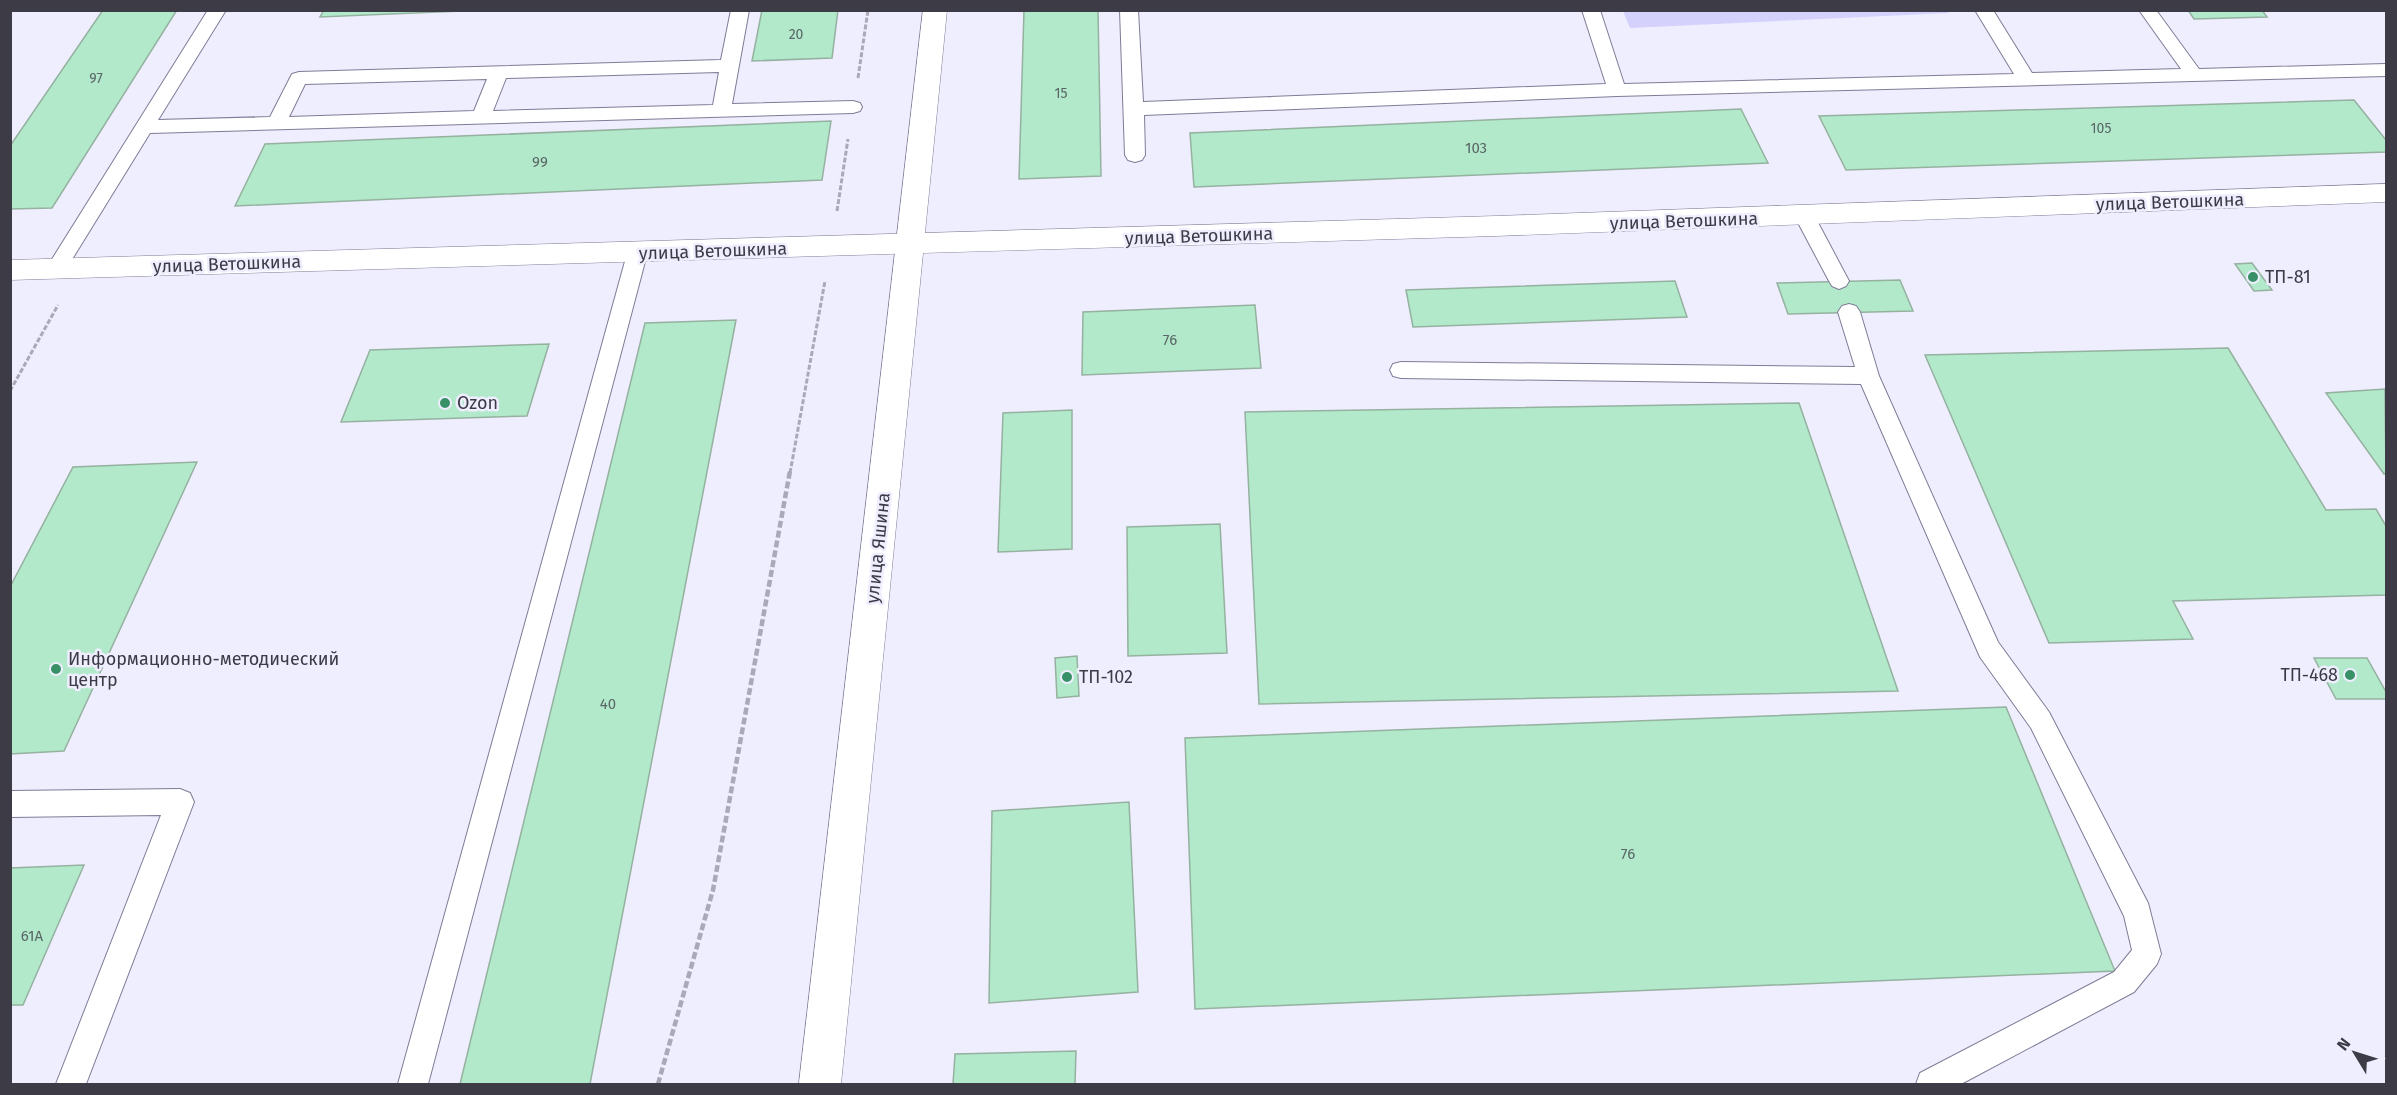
<svg xmlns="http://www.w3.org/2000/svg" width="2397" height="1095" viewBox="0 0 2397 1095" font-family="'Fira Sans',sans-serif">
	<rect width="100%" height="100%" fill="#efeeff"/>
	<path fill="#d4d1fc" d="M1947,10L1949,13L1630,28L1623,11Z"/>
	<path fill="#b2e9ca" stroke="#95b1a0" stroke-width="1.5" d="M103,10H177L52,208L10,209V146Z
		M324,10H486L320,17Z
		M762,10H838L832,58L752,61Z
		M1024,10H1098L1101,176L1019,179Z
		M2188,10H2262L2267,17L2194,19Z
		M2354,100L2386,140V152L1846,170L1819,116Z
		M1741,109L1768,163L1194,187L1190,133Z
		M831,121L822,180L235,206L265,144Z
		M2252,263L2272,290L2254,291L2235,264Z
		M1900,280L1913,311L1788,314L1777,283Z
		M1675,281L1687,317L1413,327L1406,290Z
		M1255,305L1261,368L1082,375L1083,312Z
		M736,320L590,1084H460L645,323Z
		M549,344L527,416L341,422L370,350Z
		M2228,348L2326,510L2376,509L2386,526V595L2173,601L2193,639L2049,643L1925,355Z
		M2385,389L2386,473L2384,474L2326,393Z
		M1799,403L1898,691L1259,704L1245,412Z
		M1072,410V549L998,552L1003,413Z
		M197,462L64,751L10,754V587L73,467Z
		M1220,524L1227,653L1128,656L1127,527Z
		M1077,656L1079,696L1057,698L1055,658Z
		M2314,658H2367L2386,692V699H2336Z
		M2006,707L2115,971L1195,1009L1185,738Z
		M1129,802L1138,992L989,1003L992,811Z
		M84,865L23,1005H10V868Z
		M1076,1051L1075,1084H953L955,1054Z"/>
	<g fill="none" stroke-linecap="round" stroke-linejoin="round">
		<defs>
			<path id="service" d="M208,10H226L158,120L270,117L292,74L299,72L721,60L731,10H749L732,104L853,101L860,103L862,107L860,111L853,113L150,133L63,274L56,276L49,274L46,269L49,264ZM719,72L713,105L493,111L506,78ZM487,79L474,111L289,117L305,84Z
				M1120,10H1138L1143,102L1606,84L1582,10H1600L1624,84L2014,74L1975,10H1993L2032,73L2181,69L2139,10H2156L2199,69L2386,64V76L1617,96L1144,115L1145,155L1142,160L1135,162L1128,160L1125,155Z
				M1805,210L1812,212L1815,217L1849,281L1846,286L1839,289L1832,286L1829,281L1795,217L1798,212Z
				M637,247L644,249L647,254L428,1084H398L627,254L630,249Z
				M1849,304L1856,306L1860,312L1879,376L1998,642L2049,712L2148,903L2161,954L2157,964L2134,992L1961,1084H1916L1920,1073L2114,972L2132,950L2124,916L2031,728L1980,657L1861,384L1401,378L1393,376L1390,370L1393,364L1401,362L1855,367L1838,312L1842,306Z
				M180,789L190,793L194,802L86,1084H56L161,815L10,817V791Z"/>
			<path id="minor" d="M2386,184V202L1496,236L10,280V260L1496,216Z"/>
			<path id="tertiary" d="M923,10H947L841,1084H799Z"/>
		</defs>
		<use href="#service" stroke="#7e7c96" stroke-width="2"/>
		<use href="#minor" stroke="#7e7c96" stroke-width="1"/>
		<use href="#tertiary" stroke="#7e7c96" stroke-width="1"/>
		<path stroke="#aaa9b8" stroke-width="3" stroke-dasharray="5 2" stroke-linecap="butt" d="M858,78L868,10
			M837,211L848,139
			M10,391L58,305
			M790,473L825,281"/>
		<path stroke="#aaa9b8" stroke-width="4.5" stroke-dasharray="7 3" stroke-linecap="butt" d="M658,1084L713,890L790,471"/>
		<use href="#service" fill="#fff" fill-rule="evenodd"/>
		<use href="#minor" fill="#fff" fill-rule="evenodd"/>
		<use href="#tertiary" fill="#fff" fill-rule="evenodd"/>
	</g>
	<g fill="#379066" stroke="#efeeff" stroke-width="2">
		<circle cx="2253" cy="277" r="6"/>
		<circle cx="445" cy="403" r="6"/>
		<circle cx="56" cy="669" r="6"/>
		<circle cx="2350" cy="675" r="6"/>
		<circle cx="1067" cy="677" r="6"/>
	</g>
	<g text-anchor="middle" stroke-width="5" stroke-linejoin="round" paint-order="stroke">
		<g font-size="14" fill="#5a6667">
			<text x="796" y="39">20</text>
			<text x="96" y="83">97</text>
			<text x="1061" y="98">15</text>
			<text x="2101" y="133">105</text>
		</g>
		<g font-size="15" fill="#5a6667">
			<text x="1476" y="153">103</text>
			<text x="540" y="167">99</text>
			<text x="1170" y="345">76</text>
			<text x="608" y="709">40</text>
			<text x="1628" y="859">76</text>
			<text x="32" y="941">61А</text>
		</g>
		<g font-size="18" fill="#3c3b46" stroke="#efeeff">
			<text transform="translate(2170 202) rotate(-2)" y="6">улица Ветошкина</text>
			<text transform="translate(1684 221) rotate(-2)" y="6">улица Ветошкина</text>
			<text transform="translate(1199 236) rotate(-2)" y="6">улица Ветошкина</text>
			<text transform="translate(713 251) rotate(-2)" y="6">улица Ветошкина</text>
			<text transform="translate(227 264) rotate(-2)" y="6">улица Ветошкина</text>
			<text transform="translate(878 548) rotate(-84)" y="6">улица Яшина</text>
		</g>
		<g font-size="18" fill="#3c3b46" stroke="#efeeff" text-anchor="start">
			<text x="2265" y="283">ТП-81</text>
			<text x="457" y="409">Ozon</text>
			<text x="68" y="665">Информационно-методический<tspan x="68" dy="21">центр</tspan></text>
			<text x="2338" y="681" text-anchor="end">ТП-468</text>
			<text x="1079" y="683">ТП-102</text>
		</g>
	</g>
	<rect width="2397" height="1095" fill="none" stroke="#3c3b46" stroke-width="24"/>
	<g transform="translate(2355 1053) rotate(308)" stroke="#efeeff" stroke-width="4.5" paint-order="stroke">
	<path d="M0-4.5L10 22L0 15L-10 22Z" fill="#3c3b46"/>
	<text y="-9" font-size="16" font-weight="bold" text-anchor="middle" fill="#3c3b46">N</text>
	</g>
</svg>
